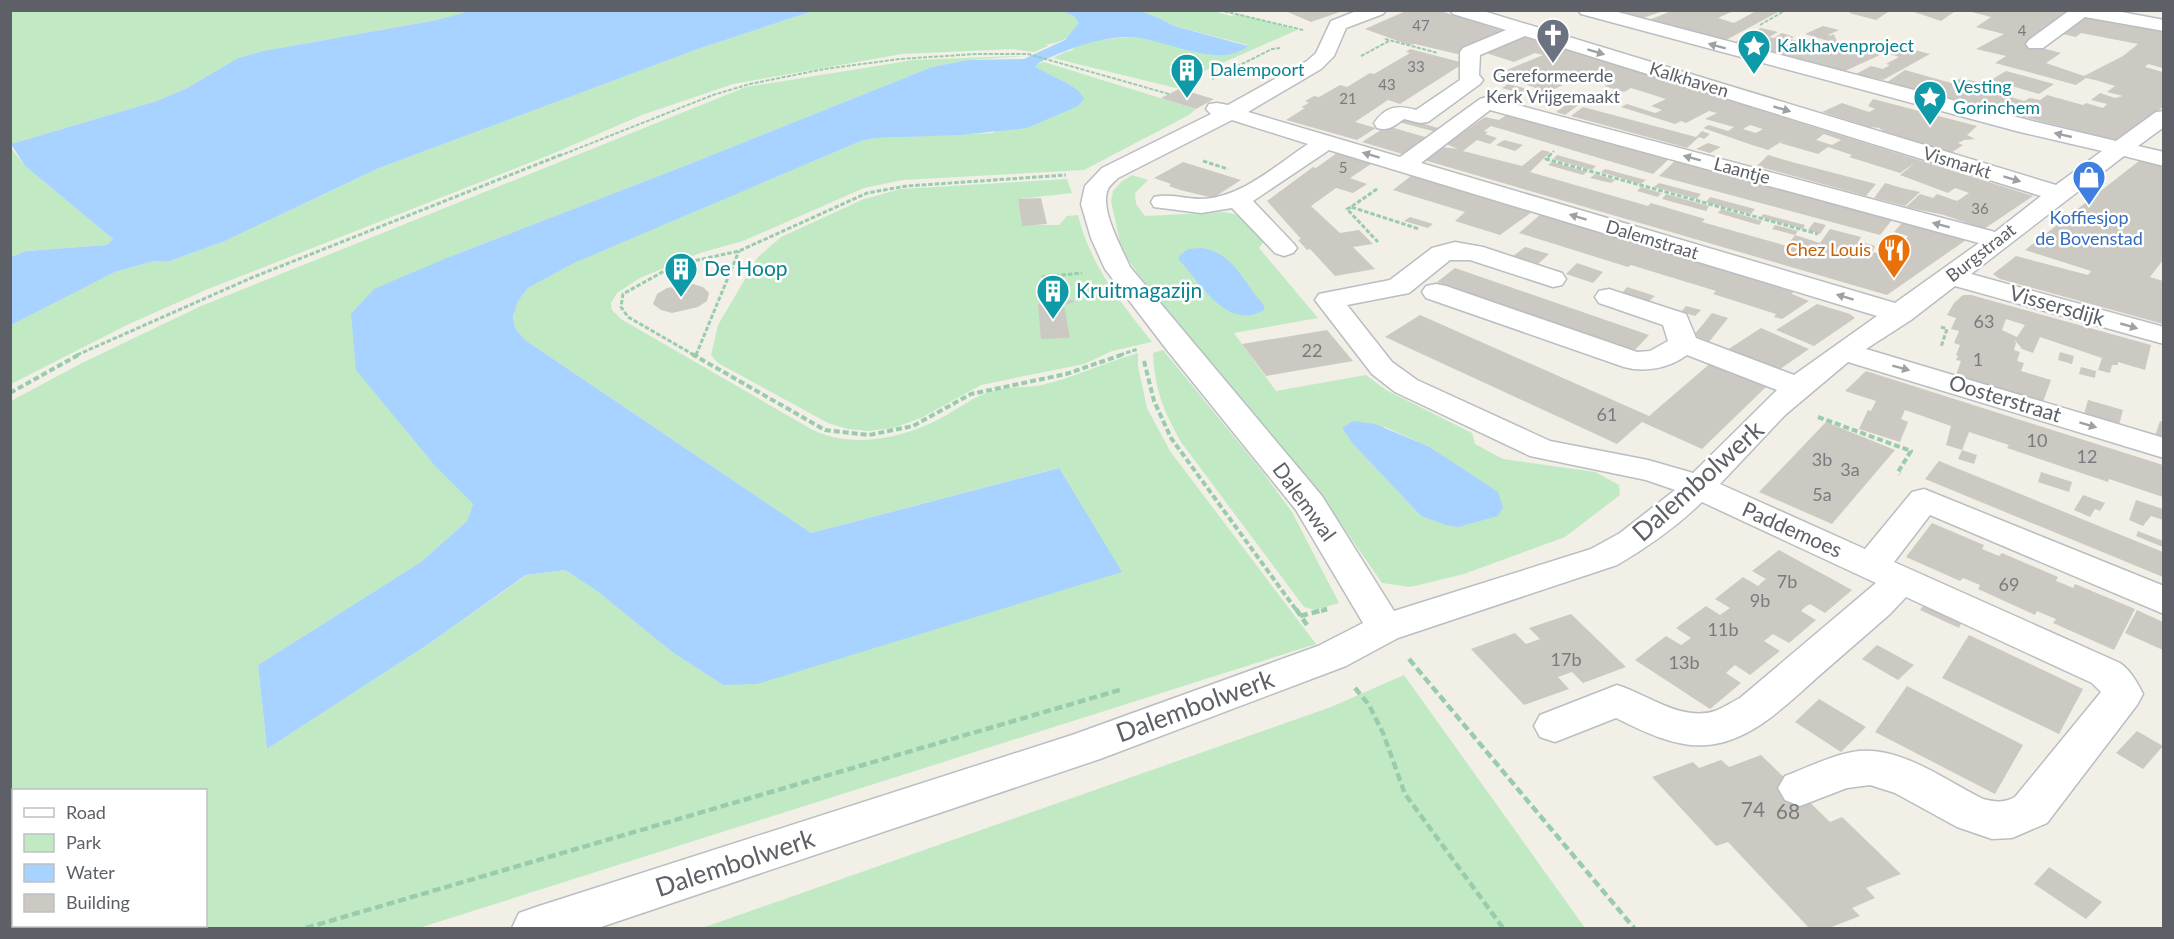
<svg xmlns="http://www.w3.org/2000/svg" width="2174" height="939" viewBox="0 0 2174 939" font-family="Lato,sans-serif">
	<rect width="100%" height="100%" fill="#f1efe6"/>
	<path fill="#c1eac4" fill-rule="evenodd" d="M1062,10L1074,16L1079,22C1074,36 1060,44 1046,44L1048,46L1034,52L1012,49L902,54L733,84L642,115L552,154L208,289L129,324L11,384L10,325L115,272L154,261L167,262L225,241L379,168L698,49L813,11Z
		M11,11H474L437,20L263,51L238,58L187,88L157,101L11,144Z
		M1139,11H1214L1231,16L1239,14L1297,30L1177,83L1184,90L1053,58L1067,51L1072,52L1070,51L1077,46L1097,40L1131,37L1166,42L1210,55L1248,45L1174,26L1157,17Z
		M1016,56H1024L968,60L932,67L687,165L449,257L436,467L473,504L467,521L421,562L258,665L267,749L430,643L527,575L565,570L597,591L672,652L723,685L1058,468L811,533L525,340L515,328L513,315L518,301L528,288L573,263L861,141L876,138L993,133L1065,82L1034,67L1038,63L1044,62L1196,109L1189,115L1084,170L903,180L864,188L743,241L700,253L640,278L617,293L611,303L612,310L621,319L811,429C850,449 902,439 939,419C957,410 972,397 992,391C1008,386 1026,388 1042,385C1075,377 1106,362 1138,353V366L1147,408L1170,451L1316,644L419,928H11V401L82,363L201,306L746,87L914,60ZM14,790H206V926H14Z
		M10,147L25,166L113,239L107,245L26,251L11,257Z
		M1132,175L1148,180L1135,193L1136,204L1145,216L1224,212L1244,216L1266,239L1259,248L1318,318L1234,333L1276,391L1366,375L1386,390L1472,433L1475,444L1503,459L1595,472L1619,485L1620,495L1565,537L1464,574L1410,587L1382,583L1314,485L1157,300L1129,261L1120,242L1111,201L1113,191L1121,182ZM1385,427L1428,446L1484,484L1445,525L1421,516L1354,445Z
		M1067,179L1072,193L1018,199L1022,225H1059L1067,216L1078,215C1091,267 1120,301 1152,342L1112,351L1084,364L981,385L921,418L893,428L869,431L848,429L828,423L718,363L711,355L718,325L758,257L781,237L864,199L901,189Z
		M1163,350L1262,471L1292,512L1339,603L1315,610L1304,607L1181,442C1163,409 1155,391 1153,353Z
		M1404,675L1585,928H702L1331,707Z"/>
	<path fill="#a8d2ff" d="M474,10L813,11L698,49L379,168L225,241L167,262L154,261L115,272L11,325V257L26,251L107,245L113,239L25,166L11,144L157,101L187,88L238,58L263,51L437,20Z
		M1062,11H1139L1157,17L1174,26L1248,46C1220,71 1163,37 1127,37C1095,38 1067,49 1038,63L1035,67L1065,82L1079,91L1084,99L1078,106L1027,128L961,135L876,138L861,141L574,263L528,288L518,301L513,316L515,328L525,340L811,533L1059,468L1122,572L757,684L723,685L672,652L597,591L565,570L526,575L430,643L267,749L258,665L421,562L467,521L473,504L436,467L356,370L351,314L374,289L449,257L687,165L932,67L968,60L1024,59L1065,40L1079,23L1074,16Z
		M1201,248C1234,252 1244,284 1264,305V310C1227,332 1200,282 1179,260V256L1188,249Z
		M1353,421L1375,424L1428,446L1498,492L1503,507L1498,516L1458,527L1445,525L1421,516L1354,445L1342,428Z"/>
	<path fill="#ccc9c3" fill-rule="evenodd" d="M1283,10H1343V11L1311,22Z
		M1408,10L1418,12L1437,10L1510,33L1457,54L1415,44L1409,45L1365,29Z
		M1617,10H1663V11L1643,18Z
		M1674,10H1735L1718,18L1734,23L1758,10H1782L1726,40L1649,20Z
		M1854,10H1891L1876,20L1849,13Z
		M1908,10H1957L1941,21Z
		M1964,10H2056L2070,13L2027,44L2061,53L2046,63L2084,76L2123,56L2138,44L2081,33L2076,37L2058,33L2081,15L2163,31V68L2148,64L2145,67L2163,72V107L2115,140L1887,82L1905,70L1951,83L1962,78L2000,88L1994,92L2024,101L2030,98L2040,100L2047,95L2083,105L2086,103L2103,108L2107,104L2091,100L2100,93L2115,98L2123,96L2107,92L2115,86L2099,81L2086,78L2076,85L1995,63L2006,56L1976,49L2004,34L1976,27L1991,17Z
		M1823,26L1839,30L1828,35L1835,37L1828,41L1805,34Z
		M1761,28L1778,32L1769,37L1774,38L1782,33L1794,37L1790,39L1816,46L1827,40L1880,55L1845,71L1735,42Z
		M1524,37L1623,67L2033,196L1984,229L1944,215L1906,207L1920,194L1933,198L1937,194L1957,201L1969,193L1955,188L1948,193L1900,175L1915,163L1900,173L1849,157L1852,155L1828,147L1818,154L1780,143L1787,138L1768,150L1752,145L1703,128L1709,125L1728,131L1734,127L1705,119L1717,113L1709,111L1686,123L1681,121L1675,124L1621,107L1627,104L1655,113L1662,110L1651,106L1666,99L1631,88L1624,92L1604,86L1614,83L1588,75L1582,76L1568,70L1550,81L1563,85L1545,93L1536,90L1534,87L1495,75L1543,55L1535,53L1514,62L1486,53ZM1750,125L1763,129L1756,133L1743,129ZM1824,134L1841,140L1832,145L1816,140Z
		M1903,47L1930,54L1883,80L1856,74L1871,66L1883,69L1890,65L1886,64L1899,57L1890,54Z
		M1410,49L1464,63L1400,104L1388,100L1355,122L1376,128L1357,140L1286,120L1305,108L1301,107L1309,103L1305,101L1314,96L1319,97L1340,85L1347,87L1370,73L1374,74L1410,53L1406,52Z
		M2006,71L2054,84L2039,94L1991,80Z
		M1508,84L1528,89L1520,93L1502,88Z
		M1179,89H1180L1214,99L1196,109L1161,98Z
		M1600,93L1613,97L1602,102L1589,98Z
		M1873,99L1977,126L1967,135L1975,139L1964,140L1958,143L1963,145L1951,153L1883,131L1879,128H1881L1869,127L1822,112L1842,103L1869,112L1875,109L1868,106Z
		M1572,101L1581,103L1565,115L1556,112Z
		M1583,107L1696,137L1702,131L1710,134L1704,139L1699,137L1687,148L1571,116Z
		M1508,114L1669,159L1653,174L1491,126L1484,131L1488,132L1485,134L1497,138L1490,144L1477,140L1463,151L1522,166L1542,150L1550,152L1530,172L1648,206L1651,203L1705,219L1702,222L1787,246L1795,235L1772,229L1775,225L1798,231L1795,235L1820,243L1830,229L1861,237L1859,241L1875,246L1872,252L1884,255L1890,246L1885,244L1891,237L1905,241L1908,236L1894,232L1902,223L1966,240L1887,295L1424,160L1442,147L1458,149L1446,144L1485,117L1499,120Z
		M1400,117L1445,130L1440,133L1395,121Z
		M1387,126L1432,139L1409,156L1362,142Z
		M1504,140L1512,142L1523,145L1515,151L1496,145Z
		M1708,143L1721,147L1710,153L1696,149Z
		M1337,153L1371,164L1350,178L1367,184L1353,193L1336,188L1311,206L1340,233L1359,230L1373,244L1353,247L1375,269L1335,276L1310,249L1307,250L1298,240L1301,239L1267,201L1313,167L1316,168Z
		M1557,155L1596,166L1592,170L1553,159Z
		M1768,155L1792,162L1876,184L1866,196L1757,166Z
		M1676,160L1892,220L1880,235L1659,176Z
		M2139,161L2163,165V260L2150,277L2163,281V324L2000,279L1993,274L2016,256L2088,275L2091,271L2025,250Z
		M1183,162L1241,180L1213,198L1180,190L1169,186L1171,184L1154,178Z
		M1552,162L1587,172L1583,175L1548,165Z
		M1605,169L1646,180L1641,184L1601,172Z
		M1595,174L1615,180L1611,183L1590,178Z
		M1412,175L1494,201L1532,212L1500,235L1455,221L1465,212L1393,190Z
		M1659,183L1701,194L1697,199L1654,187Z
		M1885,183L1902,188L1920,192L1905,206L1874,198Z
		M1641,187L1661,193L1658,197L1637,191Z
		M1666,194L1687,200L1709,206L1706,211L1662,199Z
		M1710,197L1755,209L1751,214L1706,202Z
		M1041,198L1047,224L1022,226L1018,199Z
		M1721,209L1742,215L1762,221L1759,225L1718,213Z
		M1541,214L1793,292L1792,294L1809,301L1782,319L1774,317L1776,314L1713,294L1716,291L1631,265L1628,267L1519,233Z
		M1763,214L1805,225L1803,229L1761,217Z
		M1410,217L1433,224L1428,228L1404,221Z
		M1814,222L1826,225L1820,234L1808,230Z
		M1525,247L1549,254L1537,265L1513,256Z
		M1577,263L1603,272L1593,283L1566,274Z
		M1455,268L1649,335L1634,351L1437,282Z
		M693,284L703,287L709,293L707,301L698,307L672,313L661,310L653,304L657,294L667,288Z
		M1627,287L1655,296L1649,301L1622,293Z
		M1963,295H1971L2151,345L2145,370L2118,362V365H2112L2110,373L2098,370L2102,358L2040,337L2033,353L2022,349L2014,339L2016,343L2014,350L2020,352L2017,361L2024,363L2021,371L2051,380L2043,402L1956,375L1961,361L1956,360L1958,356L1956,355L1960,345L1954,343L1959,331L1951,329L1956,318L1947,315L1954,303ZM2006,319L2025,325L2017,337L2002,330Z
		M1073,300L1074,302L1064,305L1070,338L1041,339L1038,304Z
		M1817,304L1850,314L1855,318L1814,346L1776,330Z
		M1686,306L1701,310L1695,316L1681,312Z
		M1712,313L1728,318L1709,342L1694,335Z
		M1420,315L1649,416L1713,361L1769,384L1702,449L1642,422L1617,444L1385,337Z
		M1761,328L1809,349L1776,372L1727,350Z
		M1327,330L1353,361L1266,376L1242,344Z
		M2060,352L2074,356L2072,364L2058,360Z
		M2081,367L2096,371L2095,378L2079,374Z
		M1866,371L2163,465V497L2109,479L2108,482L2007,448L2009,445L1969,432L1962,450L1946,445L1951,426L1905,410L1901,419L1908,422L1900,442L1859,429L1868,410L1871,411L1876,401L1845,391Z
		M2088,400L2123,410L2119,425L2084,414Z
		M2160,421L2163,422V439L2155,436Z
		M1826,422L1895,450L1832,524L1759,492Z
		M1962,450L1977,455L1974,464L1958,459Z
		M1939,461L2163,552V577L1925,479Z
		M2041,472L2072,482L2069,492L2038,482Z
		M2083,495L2105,503L2100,511L2095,509L2090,517L2074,510Z
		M2136,500L2163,509V520L2151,516L2143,526L2129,520Z
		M1932,523L1984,545L1982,549L1999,556L2002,553L2058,577L2056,581L2064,584L2073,588L2075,584L2135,609L2114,650L2053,623L2056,619L2046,615L2037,611L2035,615L1978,589L1980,585L1963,578L1960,581L1906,557Z
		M2138,531L2163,541V547L2136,536Z
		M1779,550L1852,590L1825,613L1810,604L1805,607L1801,611L1816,620L1789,643L1773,634L1764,641L1780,651L1750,675L1735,665L1730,669L1726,673L1741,683L1710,709L1635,660L1666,636L1681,645L1691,638L1676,628L1706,606L1720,615L1730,608L1715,599L1743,577L1758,586L1762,582L1766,579L1752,571Z
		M1926,602L1963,619L1959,628L1920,610Z
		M2137,610L2163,622V650L2125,633Z
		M1571,614L1626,667L1583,683L1572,672L1558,677L1569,689L1524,705L1471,649L1515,633L1526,644L1540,639L1529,628Z
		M1969,635L2083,689L2059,734L1942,678Z
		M1877,645L1914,665L1898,680L1862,659Z
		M1907,686L2023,745L1995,794L1875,732Z
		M1819,699L1866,727L1841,752L1795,722Z
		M2137,731L2163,746L2143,769L2116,753Z
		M1761,755L1830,822L1842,817L1901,874L1866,888L1875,898L1852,908L1860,916L1829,928H1809L1728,842L1716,846L1652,777L1693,762L1699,768L1721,760L1729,767Z
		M2049,867L2102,902L2086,919L2034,884Z"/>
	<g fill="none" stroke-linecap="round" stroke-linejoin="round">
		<path stroke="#ccccc6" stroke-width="20" stroke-dasharray="20 10" stroke-linecap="butt" d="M1804,60L1838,43"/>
		<defs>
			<path id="minor" d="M1359,10H1386L1383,14L1346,28L1334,56L1321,69L1248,112L1400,157L1480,99L1487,97L1995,232L2041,196L1525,36L1480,55L1479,75L1483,80L1480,84L1428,122L1420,123L1404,119C1394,126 1389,131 1377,128L1374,123C1386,106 1398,105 1416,110L1460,80V52L1463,48L1506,30L1453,14L1450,10H1480L2056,185L2102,151L2020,132L1581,14L1578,10H1610L2032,121L2116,141L2156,112L2164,111V127L2138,146L2164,152V166L2124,156L1971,274L2164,327V344L1955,286L1911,320L1866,349L2164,438V458L1848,362L1785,415L1720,484L1865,549L1912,492L1924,489L2164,586V614L1930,515L1894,562L2120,663C2131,671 2137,682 2143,694L2137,705L2047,823L2012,838L1992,839L1957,827L1895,793L1870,785L1847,788L1800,806L1785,800L1778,788L1785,776C1809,767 1834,754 1859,751C1903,747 1946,781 1983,799C1995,802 2004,803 2015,797L2101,692L2092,683L1906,597L1890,614C1867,634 1844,654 1821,674C1788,703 1753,741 1707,745C1676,748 1642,731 1616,718L1555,742L1540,737L1534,726L1540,715L1617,685C1647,694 1681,722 1715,711C1723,708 1732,702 1740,698L1876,583L1702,502C1676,527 1648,547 1617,565L1398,638L1346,666L1100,759L598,928H512L519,913L536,907L1072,735L1318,646L1363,623L1296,510L1167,350L1105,269L1091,238L1081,204L1085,186L1102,168L1211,114L1206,109L1209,104L1217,103L1228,105L1307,61L1316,53L1331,21ZM1490,110L1979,243L1895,303L1421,163ZM1232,120L1308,144C1276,165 1241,198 1201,199C1185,199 1170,193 1154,197L1151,202L1154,207L1201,213L1232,208L1275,253L1284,256L1293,253L1297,248L1293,243L1253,201L1329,150L1877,316L1794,375L1696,338L1686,314L1609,289L1599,291L1595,297L1599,303L1663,325L1668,341L1650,351L1637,352L1446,286L1436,284L1426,286L1422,292L1426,298L1624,367C1645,373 1669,368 1687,355L1777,390L1693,473L1648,460L1550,441L1417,380L1392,362L1347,305L1409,293L1450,260H1470L1553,287L1562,285L1566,279L1562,273L1483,247L1455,242L1432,248L1390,280L1319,294L1315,300L1372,374L1395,392L1530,456L1646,480L1675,490L1620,533L1591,549L1394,611L1322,496L1130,267C1122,248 1099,209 1108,189C1110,185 1115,181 1118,178Z
				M2070,10H2111L2164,20V31L2085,17L2043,48H2029L2026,44L2029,40Z"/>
		</defs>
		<use href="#minor" stroke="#babdc2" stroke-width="3"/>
		<path stroke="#99ccac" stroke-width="2" stroke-dasharray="4 1.5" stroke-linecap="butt" d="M1219,10L1303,30
			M1760,25L1786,10
			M1385,39L1438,53
			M1361,56L1389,41
			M1212,79L1272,49L1280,48
			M559,156L713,95L750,84L824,69L900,59L976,54H1028L1169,94
			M1549,156L1554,151"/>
		<path stroke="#99ccac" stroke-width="3" stroke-dasharray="4.5 2" stroke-linecap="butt" d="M1551,154L1546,159L1818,234
			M1203,161L1228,169
			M1377,189L1351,207L1419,229
			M1351,207L1347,209L1378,242
			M1042,277L1082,273
			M1941,327L1947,329L1941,347
			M77,355L251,278L563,154
			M694,355L628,317L621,307L623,294L675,265L739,251L867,193L907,186L1066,175
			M696,355L739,251
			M1120,355L1138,349"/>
		<path stroke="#99ccac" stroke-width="4" stroke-dasharray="6 3" stroke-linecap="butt" d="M692,354L825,430L869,435L913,426L971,394L1066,374L1124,354
			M696,356L697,354
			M1144,361L1154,401L1171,438L1297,611
			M10,393L80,354
			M1818,417L1911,451L1898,472L1900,474
			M1321,611L1329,609"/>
		<path stroke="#99ccac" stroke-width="4.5" stroke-dasharray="8 4" stroke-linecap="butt" d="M1296,609L1307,625
			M1300,616L1327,609
			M1409,659L1634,928
			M1355,688L1369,705L1383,733L1405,794L1503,928
			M306,928L1123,689"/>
		<use href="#minor" fill="#fff" fill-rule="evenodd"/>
	</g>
	<defs><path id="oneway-solid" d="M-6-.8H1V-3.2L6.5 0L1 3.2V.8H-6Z" transform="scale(1.5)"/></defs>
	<g fill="#9ea0a4">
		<use href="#oneway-solid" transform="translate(1717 46) rotate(-165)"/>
		<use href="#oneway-solid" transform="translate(1596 52) rotate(17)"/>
		<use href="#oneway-solid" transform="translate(1782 109) rotate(17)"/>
		<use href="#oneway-solid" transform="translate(2063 135) rotate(-167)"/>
		<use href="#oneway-solid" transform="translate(1371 155) rotate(-163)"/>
		<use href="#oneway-solid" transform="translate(1692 158) rotate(-165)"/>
		<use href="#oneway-solid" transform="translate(2012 179) rotate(17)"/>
		<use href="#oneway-solid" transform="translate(1578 217) rotate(-163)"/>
		<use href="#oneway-solid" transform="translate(1941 225) rotate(-165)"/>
		<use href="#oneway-solid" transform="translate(1845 297) rotate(-163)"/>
		<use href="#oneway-solid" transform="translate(2129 326) rotate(16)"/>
		<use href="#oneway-solid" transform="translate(1901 368) rotate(15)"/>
		<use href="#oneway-solid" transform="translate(2088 425) rotate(17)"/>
	</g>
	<defs>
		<symbol id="church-pin" viewBox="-11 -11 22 30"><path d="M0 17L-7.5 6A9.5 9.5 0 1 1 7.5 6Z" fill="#6b7280" stroke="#fff"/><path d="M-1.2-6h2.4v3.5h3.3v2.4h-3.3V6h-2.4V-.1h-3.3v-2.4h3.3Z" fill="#fff"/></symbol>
		<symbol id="sight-pin" viewBox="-11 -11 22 30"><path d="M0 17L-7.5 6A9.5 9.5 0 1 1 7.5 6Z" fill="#0f9aa8" stroke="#fff"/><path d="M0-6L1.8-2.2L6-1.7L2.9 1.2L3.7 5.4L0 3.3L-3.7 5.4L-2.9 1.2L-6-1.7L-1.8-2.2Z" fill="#fff"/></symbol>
		<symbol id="building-pin" viewBox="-11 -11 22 30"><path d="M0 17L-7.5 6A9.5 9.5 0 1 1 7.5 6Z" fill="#0f9aa8" stroke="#fff"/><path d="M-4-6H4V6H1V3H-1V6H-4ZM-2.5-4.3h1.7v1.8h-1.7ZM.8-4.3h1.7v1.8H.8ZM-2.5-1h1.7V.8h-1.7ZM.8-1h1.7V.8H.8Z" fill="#fff"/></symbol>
		<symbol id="shop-pin" viewBox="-11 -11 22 30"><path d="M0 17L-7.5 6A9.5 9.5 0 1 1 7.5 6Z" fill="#3f7fe0" stroke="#fff"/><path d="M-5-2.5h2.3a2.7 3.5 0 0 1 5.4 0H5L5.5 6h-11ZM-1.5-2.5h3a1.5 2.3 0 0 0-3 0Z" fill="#fff"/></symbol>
		<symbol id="restaurant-pin" viewBox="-11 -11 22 30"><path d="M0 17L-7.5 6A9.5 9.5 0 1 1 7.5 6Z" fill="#e8710a" stroke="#fff"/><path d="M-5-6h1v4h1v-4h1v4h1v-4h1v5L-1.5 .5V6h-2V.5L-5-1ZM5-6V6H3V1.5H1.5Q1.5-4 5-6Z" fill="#fff"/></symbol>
	</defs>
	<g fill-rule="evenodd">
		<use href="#church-pin" x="1534" y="16" width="38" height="52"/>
		<use href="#sight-pin" x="1735" y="27" width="38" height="52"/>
		<use href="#building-pin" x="1168" y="51" width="38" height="52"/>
		<use href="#sight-pin" x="1911" y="78" width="38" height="52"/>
		<use href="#shop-pin" x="2070" y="158" width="38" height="52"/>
		<use href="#restaurant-pin" x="1875" y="231" width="38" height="52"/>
		<use href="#building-pin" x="662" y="250" width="38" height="52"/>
		<use href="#building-pin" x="1034" y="272" width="38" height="52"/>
	</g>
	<g text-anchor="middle" stroke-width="5" stroke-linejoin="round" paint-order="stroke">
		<g font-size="15" fill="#797b7e">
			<text x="1421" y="31">47</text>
			<text x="2022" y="36">4</text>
			<text x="1416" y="72">33</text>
			<text x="1387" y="90">43</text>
			<text x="1348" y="104">21</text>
			<text x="1343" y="173">5</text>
			<text x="1980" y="214">36</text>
		</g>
		<g font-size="18" fill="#0d838f" stroke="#fff" text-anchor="start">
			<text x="1777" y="52">Kalkhavenproject</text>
			<text x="1210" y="76">Dalempoort</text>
			<text x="1953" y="93">Vesting<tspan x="1953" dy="21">Gorinchem</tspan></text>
		</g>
		<g font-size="18" fill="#5b616d" stroke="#fff">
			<text x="1553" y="82">Gereformeerde<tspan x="1553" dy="21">Kerk Vrijgemaakt</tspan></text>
		</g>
		<g font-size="18" fill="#5d6167" stroke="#fff">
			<text transform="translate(1689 80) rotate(17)" y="6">Kalkhaven</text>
			<text transform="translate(1957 163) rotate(17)" y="6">Vismarkt</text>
			<text transform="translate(1742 171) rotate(15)" y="6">Laantje</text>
			<text transform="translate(1652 240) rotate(17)" y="6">Dalemstraat</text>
			<text transform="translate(1981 253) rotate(-38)" y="6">Burgstraat</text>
		</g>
		<g font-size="18" fill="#366cbe" stroke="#fff">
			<text x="2089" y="224">Koffiesjop<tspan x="2089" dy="21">de Bovenstad</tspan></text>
		</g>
		<g font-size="18" fill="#c56008" stroke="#fff" text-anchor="end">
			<text x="1871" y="256">Chez Louis</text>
		</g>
		<g font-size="18" fill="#797b7e">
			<text x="1984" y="328">63</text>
			<text x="1312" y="357">22</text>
			<text x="1978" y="366">1</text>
			<text x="1607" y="421">61</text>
			<text x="2037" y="447">10</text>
			<text x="2087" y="463">12</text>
			<text x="1822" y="466">3b</text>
			<text x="1850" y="476">3a</text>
			<text x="1822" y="501">5a</text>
			<text x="1787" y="588">7b</text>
			<text x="2009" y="591">69</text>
			<text x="1760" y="607">9b</text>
			<text x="1723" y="636">11b</text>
			<text x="1566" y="666">17b</text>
			<text x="1684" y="669">13b</text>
		</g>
		<g font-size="21" fill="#0d838f" stroke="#fff" text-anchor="start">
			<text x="704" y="276">De Hoop</text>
			<text x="1076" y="298">Kruitmagazijn</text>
		</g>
		<g font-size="21" fill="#5d6167" stroke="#fff">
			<text transform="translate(2057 306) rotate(16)" y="7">Vissersdijk</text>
			<text transform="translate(2005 399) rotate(17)" y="7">Oosterstraat</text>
			<text transform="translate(1304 502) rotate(54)" y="7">Dalemwal</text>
			<text transform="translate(1792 530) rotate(24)" y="7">Paddemoes</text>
		</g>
		<g font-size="21" fill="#797b7e">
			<text x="1753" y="817">74</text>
			<text x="1788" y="819">68</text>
		</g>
		<g font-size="26" fill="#5d6167" stroke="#fff">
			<text transform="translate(1698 481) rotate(-42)" y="9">Dalembolwerk</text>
			<text transform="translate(1195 706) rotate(-20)" y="9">Dalembolwerk</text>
			<text transform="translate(735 863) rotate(-18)" y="9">Dalembolwerk</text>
		</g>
	</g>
	<rect width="2174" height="939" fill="none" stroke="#5d6167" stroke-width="24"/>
	<rect x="12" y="789" width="195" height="138" fill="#ffffff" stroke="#bec0c2" stroke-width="1.5"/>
	<rect x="24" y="808" width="30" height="9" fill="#ffffff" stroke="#bec0c2" stroke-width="1.5"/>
	<text x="66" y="819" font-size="18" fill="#5d6167">Road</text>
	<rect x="24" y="834" width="30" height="18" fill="#c1eac4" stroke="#bec0c2" stroke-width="1.5"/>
	<text x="66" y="849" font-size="18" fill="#5d6167">Park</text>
	<rect x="24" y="864" width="30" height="18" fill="#a8d2ff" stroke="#bec0c2" stroke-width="1.5"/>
	<text x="66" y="879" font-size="18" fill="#5d6167">Water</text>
	<rect x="24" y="894" width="30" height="18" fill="#ccc9c3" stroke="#bec0c2" stroke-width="1.5"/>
	<text x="66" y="909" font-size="18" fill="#5d6167">Building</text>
</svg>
